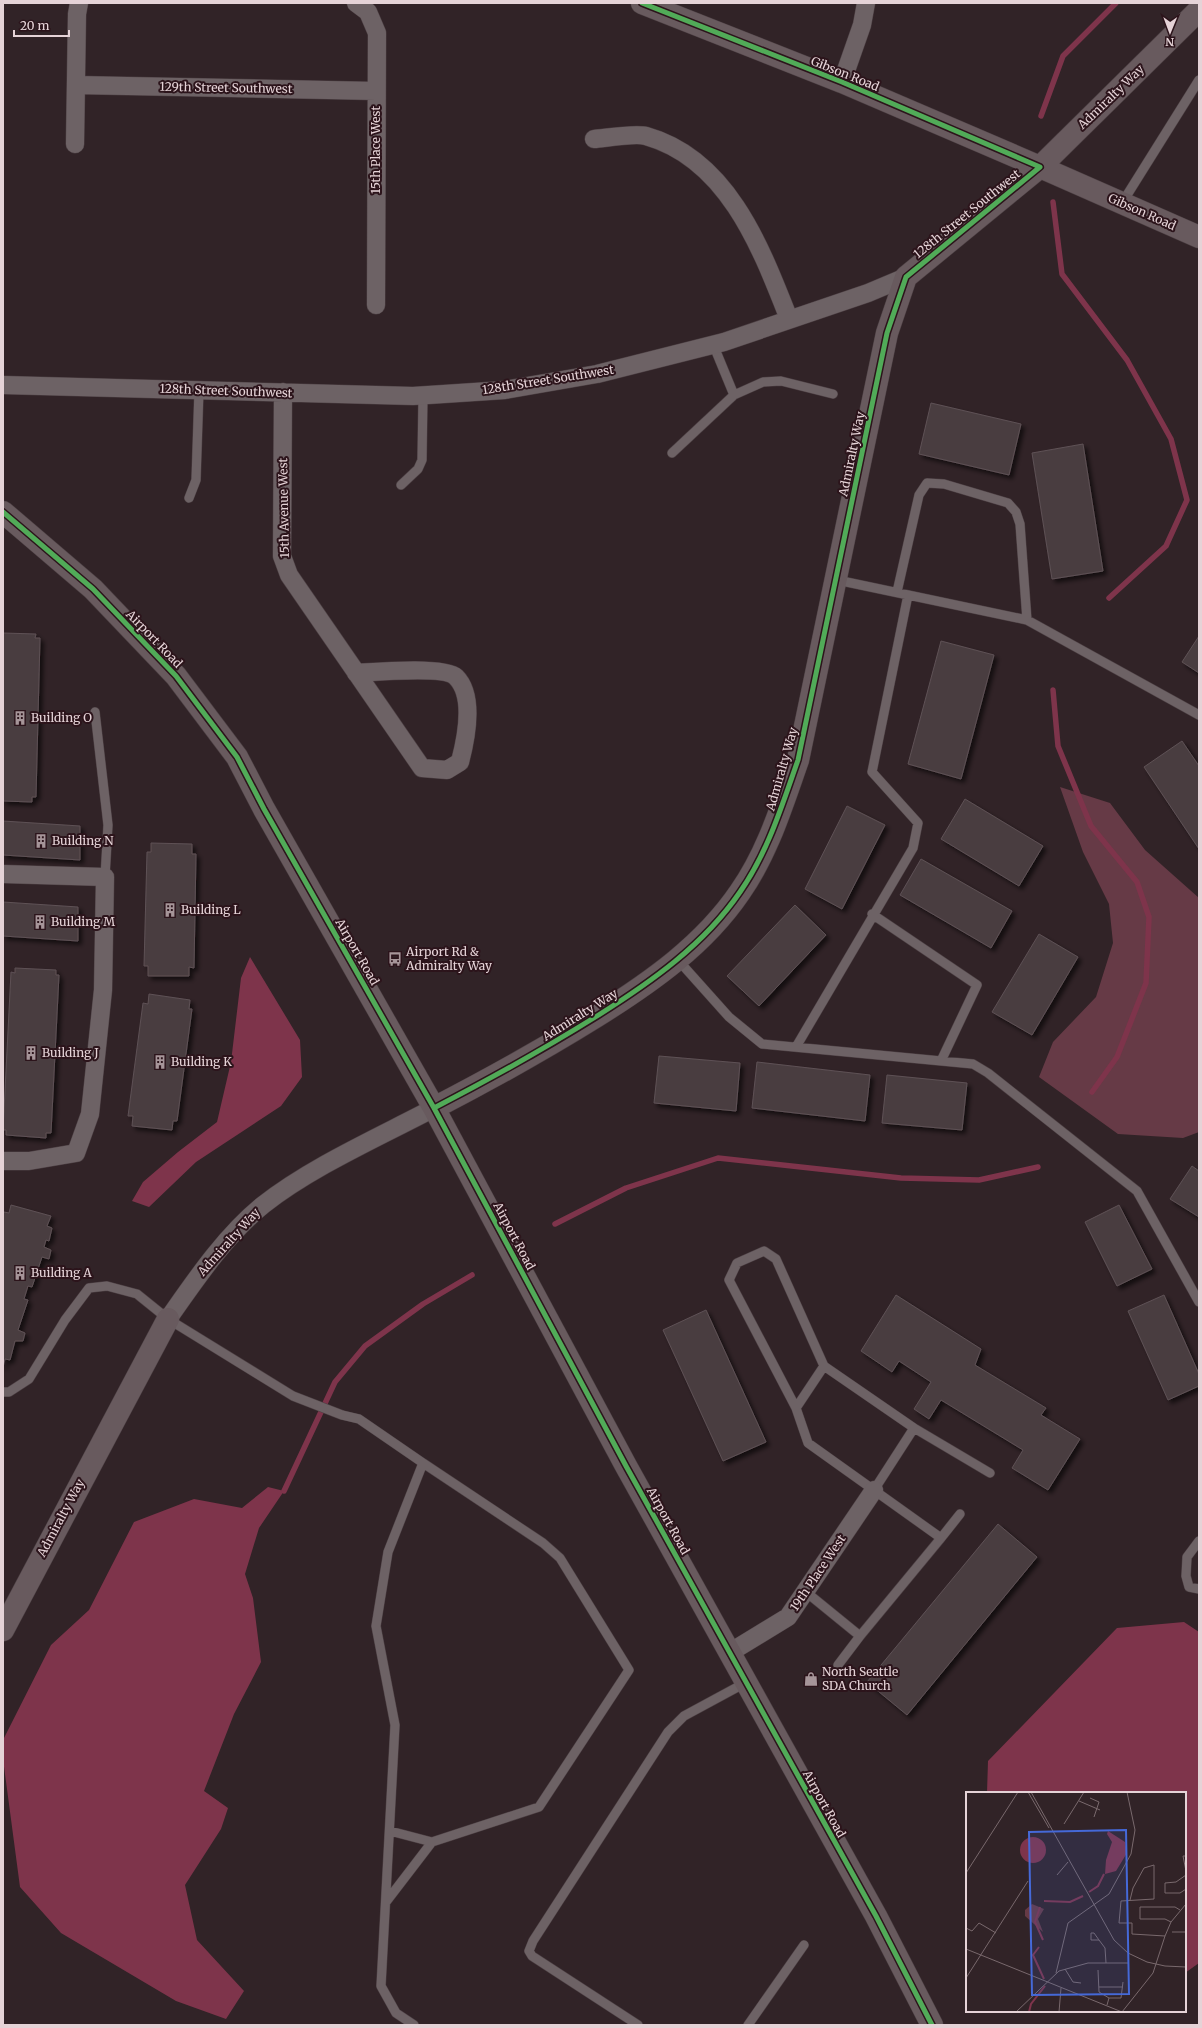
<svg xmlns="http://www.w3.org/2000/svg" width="1202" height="2028" viewBox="0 0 1202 2028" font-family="Merriweather,serif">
	<defs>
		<filter id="shadow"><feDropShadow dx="3.5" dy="3.5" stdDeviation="2" flood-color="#0009"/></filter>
	</defs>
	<rect width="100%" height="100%" fill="#312327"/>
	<path fill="#663a46" d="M1060,787L1110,803L1145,850L1199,898V1132L1183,1138L1118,1134L1039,1077L1053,1042L1096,997L1113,943L1109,904L1083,852Z"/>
	<path fill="#7e344b" d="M250,957L300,1040L302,1077L281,1106L196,1162L149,1207L132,1201L143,1182L178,1152L217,1122L231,1062L241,978Z
		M268,1487L284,1491L259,1528L245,1574L253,1598L261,1662L234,1714L204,1791L228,1808L221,1829L185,1885L197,1940L244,1991L226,2019L176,2001L61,1933L20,1887L3,1759V1740L51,1645L89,1610L134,1522L194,1499L242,1508Z
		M1184,1622L1199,1632V1963L1185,1973V1793H987L988,1761L1117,1628Z"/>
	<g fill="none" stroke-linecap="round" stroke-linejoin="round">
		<path stroke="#7e344b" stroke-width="5.5" d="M1041,116L1063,56L1116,3
			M1053,202L1062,274L1127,360L1171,439L1187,500L1166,546L1109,598
			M1053,690L1058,746L1091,826L1137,882L1149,917L1146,983L1117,1057L1092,1092
			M555,1224L626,1188L718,1158L901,1178L979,1180L1038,1167
			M284,1491L335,1382L365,1346L423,1304L472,1275"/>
	</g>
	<path fill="#4a3e41" stroke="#5e5155" filter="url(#shadow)" d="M931,403L1021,424L1009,475L919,454Z
		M1083,444L1103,571L1052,579L1032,453Z
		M3,633L36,634L35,638H40L36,797H32V802L3,801Z
		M1199,636V673L1182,662Z
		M941,641L994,655L961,779L908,764Z
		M1182,741L1199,766V849L1144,767Z
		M965,799L1043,846L1019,886L941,839Z
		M847,806L885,825L842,909L805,889Z
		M3,821L80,826V860L3,855Z
		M151,843L192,844V854H196L194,968L189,967V976H148V966H144L147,852H151Z
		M921,859L1012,911L991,948L900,895Z
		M3,902L78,907V941L3,936Z
		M795,905L826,935L759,1006L727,976Z
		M1039,934L1078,957L1032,1035L992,1012Z
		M15,968L56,970V975H59L51,1133H46V1138L6,1135V1130H3L11,972L15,973Z
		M149,994L190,1000L189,1009H192L177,1121H173L172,1130L132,1126L133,1116H128L143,1003L148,1004Z
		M659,1056L740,1063L736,1111L654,1103Z
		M757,1062L870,1075L865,1121L752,1108Z
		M887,1075L967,1083L962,1130L882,1123Z
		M1192,1166L1199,1171V1217L1170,1199Z
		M11,1205L51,1216L47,1226L52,1228L49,1241L46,1240L44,1247L51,1250L49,1259L42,1257L32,1287L28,1286L24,1299L28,1300L18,1330L25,1333L23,1341H15L10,1360L5,1359L3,1367V1215L4,1212L9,1213Z
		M1119,1205L1152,1269L1117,1286L1085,1222Z
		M896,1295L981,1349L975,1365L1046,1408L1041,1415L1080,1439L1048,1490L1012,1468L1023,1450L941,1400L929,1419L914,1409L931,1382L899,1361L892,1372L861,1351Z
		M1164,1295L1199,1374V1386L1168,1400L1128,1311Z
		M706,1310L766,1442L723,1461L663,1330Z
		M998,1524L1037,1557L907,1715L867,1682Z"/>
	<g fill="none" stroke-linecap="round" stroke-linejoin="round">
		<defs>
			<path id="lane" d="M1122,203L1199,80
				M734,395L763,382L781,381L833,394
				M672,453L734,395L713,344
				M401,485L418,469L422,460L423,396
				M189,498L196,480L199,390
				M837,580L1027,620L1199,715
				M897,592L919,495L927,483L944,484L1008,503L1016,512L1020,524L1027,620
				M95,712L108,825L105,877
				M872,914L977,985L941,1061
				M678,960L729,1017L762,1044L973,1064L988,1073L1137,1191L1199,1302
				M796,1047L913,848L918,823L872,772L908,595
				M3,1392H9L29,1379L65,1320L89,1288L107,1286L137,1294L168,1319L293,1396L342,1415L359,1419L423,1463L388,1552L376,1626L395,1725L381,1986L396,2013L414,2025
				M796,1408L824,1366
				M874,1490L914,1428L990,1473
				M941,1538L960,1514
				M1199,1541L1187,1557L1186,1576L1189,1587L1199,1589
				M806,1592L860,1636L941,1538L808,1443L796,1408L729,1280L737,1263L764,1251L776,1259L824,1366L914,1428
				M838,1665L860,1636
				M390,1831L432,1842L539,1807L629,1670L560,1558L543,1543L423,1463
				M386,1902L432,1842
				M638,2025L532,1956L529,1951L533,1941L668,1732L684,1716L745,1683
				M748,2025L804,1945"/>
			<path id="street" d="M356,3L368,12L377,33L376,305
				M842,82L862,25L866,3
				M76,85L376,91
				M594,139C606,138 635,133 646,136C728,159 761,248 789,319
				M75,144L77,14L79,3
				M3,385L413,396L505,390L597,374L724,342L868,293L906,277
				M283,392L282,556L289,575L422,768L447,770L460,762C466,739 475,696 456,677C445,666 374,672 356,673
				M3,874L105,877L103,990L90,1114L76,1153L29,1161H3
				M168,1319C196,1279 225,1236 263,1205C311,1167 379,1137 434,1108
				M729,1653L788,1617L874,1490"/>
			<path id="secondary" d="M642,3L842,82L1040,167L1199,237
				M3,512L93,589L176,676L237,757L264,809L434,1108L626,1466L876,1916L932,2025
				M434,1108C490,1079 544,1049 597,1016C651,982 704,945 740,892C768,852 782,805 798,760L887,333L906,277L1040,167L1199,10
				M3,1630L168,1319"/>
		</defs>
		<use href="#lane" stroke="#4d4044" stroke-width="10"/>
		<use href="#street" stroke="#4d4044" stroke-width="19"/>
		<use href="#secondary" stroke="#4d4044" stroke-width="23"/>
		<use href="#lane" stroke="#6d6265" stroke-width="9"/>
		<use href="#street" stroke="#6d6265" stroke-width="18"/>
		<use href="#secondary" stroke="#685a5e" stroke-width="22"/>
		<defs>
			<path id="cycleway" d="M3,512L93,589L176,676L237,757L264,809L434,1108L626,1466L876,1916L932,2025
				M434,1108C490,1079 544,1049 597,1016C651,982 704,945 740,892C768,852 782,805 798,760L887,333L906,277L1040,167L842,82L642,3"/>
		</defs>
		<use href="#cycleway" stroke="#2c141b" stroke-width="8"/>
		<use href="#cycleway" stroke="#51ab58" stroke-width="5"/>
	</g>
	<defs>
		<symbol id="building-bare" viewBox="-9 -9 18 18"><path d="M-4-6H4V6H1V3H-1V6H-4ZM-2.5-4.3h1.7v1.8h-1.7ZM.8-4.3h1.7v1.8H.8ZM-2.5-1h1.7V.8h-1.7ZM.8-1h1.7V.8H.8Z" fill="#a69599" stroke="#2c141b" stroke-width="2.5" paint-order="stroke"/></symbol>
		<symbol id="bus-bare" viewBox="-9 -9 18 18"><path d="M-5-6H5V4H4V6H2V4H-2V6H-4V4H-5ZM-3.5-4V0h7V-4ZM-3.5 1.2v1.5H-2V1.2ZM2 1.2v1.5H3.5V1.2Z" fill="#a69599" stroke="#2c141b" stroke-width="2.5" paint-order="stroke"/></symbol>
		<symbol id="shop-bare" viewBox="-9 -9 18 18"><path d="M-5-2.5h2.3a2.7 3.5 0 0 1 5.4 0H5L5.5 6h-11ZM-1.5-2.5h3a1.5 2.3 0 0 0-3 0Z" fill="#a69599" stroke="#2c141b" stroke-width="2.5" paint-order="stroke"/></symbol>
	</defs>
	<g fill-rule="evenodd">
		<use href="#building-bare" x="10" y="708" width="20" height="20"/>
		<use href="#building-bare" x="31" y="831" width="20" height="20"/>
		<use href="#building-bare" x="160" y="900" width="20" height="20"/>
		<use href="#building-bare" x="30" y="912" width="20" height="20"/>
		<use href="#bus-bare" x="385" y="949" width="20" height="20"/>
		<use href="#building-bare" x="21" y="1043" width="20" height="20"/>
		<use href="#building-bare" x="150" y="1052" width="20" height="20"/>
		<use href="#building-bare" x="10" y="1263" width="20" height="20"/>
		<use href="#shop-bare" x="801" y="1669" width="20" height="20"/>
	</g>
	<g text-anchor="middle" stroke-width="4" stroke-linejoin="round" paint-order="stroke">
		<g font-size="12" fill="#e5d3d7" stroke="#2c141b">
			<text transform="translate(845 74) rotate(22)" y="4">Gibson Road</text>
			<text transform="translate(226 88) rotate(1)" y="4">129th Street Southwest</text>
			<text transform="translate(1111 97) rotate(-44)" y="4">Admiralty Way</text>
			<text transform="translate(376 150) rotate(-90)" y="4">15th Place West</text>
			<text transform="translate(1142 212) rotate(24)" y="4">Gibson Road</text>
			<text transform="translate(967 214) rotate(-39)" y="4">128th Street Southwest</text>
			<text transform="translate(548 380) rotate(-9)" y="4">128th Street Southwest</text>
			<text transform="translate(226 391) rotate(2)" y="4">128th Street Southwest</text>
			<text transform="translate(852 454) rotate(-78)" y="4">Admiralty Way</text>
			<text transform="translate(284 508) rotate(-91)" y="4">15th Avenue West</text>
			<text transform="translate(154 639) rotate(46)" y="4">Airport Road</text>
			<text transform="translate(782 769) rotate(-74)" y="4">Admiralty Way</text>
			<text transform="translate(357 952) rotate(60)" y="4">Airport Road</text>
			<text transform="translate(580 1015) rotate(-32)" y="4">Admiralty Way</text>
			<text transform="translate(514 1236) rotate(62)" y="4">Airport Road</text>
			<text transform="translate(229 1242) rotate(-48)" y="4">Admiralty Way</text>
			<text transform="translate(61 1518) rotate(-62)" y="4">Admiralty Way</text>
			<text transform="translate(668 1521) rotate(61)" y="4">Airport Road</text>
			<text transform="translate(818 1573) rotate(-56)" y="4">19th Place West</text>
			<text transform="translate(824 1804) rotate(61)" y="4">Airport Road</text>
		</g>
		<g font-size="12" fill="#e5d3d7" stroke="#2c141b" text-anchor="start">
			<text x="31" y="722">Building O</text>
			<text x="52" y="845">Building N</text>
			<text x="181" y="914">Building L</text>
			<text x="51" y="926">Building M</text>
			<text x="406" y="956">Airport Rd &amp;<tspan x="406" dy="14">Admiralty Way</tspan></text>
			<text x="42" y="1057">Building J</text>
			<text x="171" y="1066">Building K</text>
			<text x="31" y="1277">Building A</text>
			<text x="822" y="1676">North Seattle<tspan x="822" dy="14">SDA Church</tspan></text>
		</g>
	</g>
	<g transform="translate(966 1792)">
		<rect width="220" height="220" fill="#312327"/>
		<path d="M66,112L78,117L72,127L77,140L59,124V118Z" fill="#663a46"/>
		<path d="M142,39L159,50L161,61L150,79L139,82L140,68L146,50L141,42ZM54 58a13 13 0 1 1 26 0a13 13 0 1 1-26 0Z" fill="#7e344b"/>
		<path fill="none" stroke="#7e344b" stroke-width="2" d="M123,100L132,94L138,82M78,109L104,110L117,104M74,115L69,130L77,148M73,155L67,163L78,187M63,220L65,212L79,194"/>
		<path fill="none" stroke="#79696d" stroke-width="1" d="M62,0L83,36M65,0L148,148L162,161L181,170L199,174L220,175M124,6L133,10L128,25M113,9L134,18M98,32L118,0M220,64H217L220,79M0,81L52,0M91,83L102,70M220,83L210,90L199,91V101H214L220,97M164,108L167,96L178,76L188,73V107L155,109L153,131H166V142L199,144M205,130L199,127H174V115H209L214,118M0,136L6,139L13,131L30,141M206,140H220M133,148H125V141H128L133,148L139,156L140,171M0,157L156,220M99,177L107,190L115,191M132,178L133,200L143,206L141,213M90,181L102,131L143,102L165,62L169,38L161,0M0,186L62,89M133,195H157M143,206H155L157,190M50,220L93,179L122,171H162M93,220L95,196M156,220L187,181L199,144L205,130L220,112"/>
		<path fill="#4569d8" fill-opacity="0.15" stroke="#4569d8" stroke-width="2" d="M160,38L163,202L66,203L63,40Z"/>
		<rect width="220" height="220" fill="none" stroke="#e5d3d7" stroke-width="2"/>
	</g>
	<rect width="1202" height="2028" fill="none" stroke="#e5d3d7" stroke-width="8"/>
	<g transform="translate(1170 32) rotate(181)" stroke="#2c141b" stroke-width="3" paint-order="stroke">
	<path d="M0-3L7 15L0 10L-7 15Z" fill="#e5d3d7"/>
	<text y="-6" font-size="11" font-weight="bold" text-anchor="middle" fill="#e5d3d7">N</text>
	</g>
	<path d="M14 30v6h55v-6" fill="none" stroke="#e5d3d7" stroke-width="2"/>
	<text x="20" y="30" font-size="12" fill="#e5d3d7" stroke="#2c141b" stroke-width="3" paint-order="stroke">20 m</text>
</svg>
